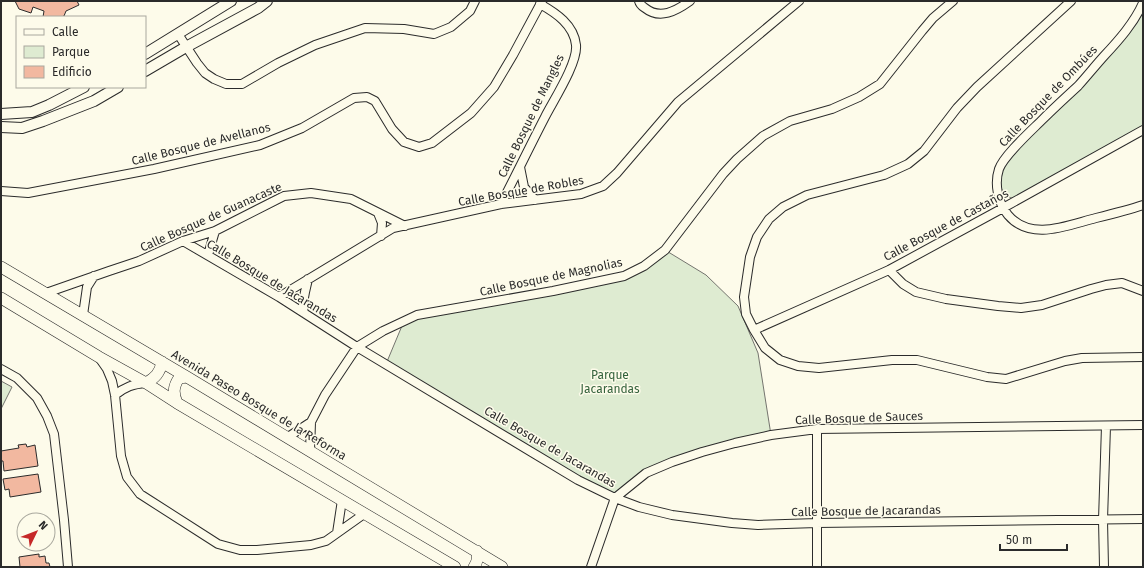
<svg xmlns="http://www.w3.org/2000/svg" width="1144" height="568" viewBox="0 0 1144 568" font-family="'Fira Sans',sans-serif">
	<rect width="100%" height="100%" fill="#fdfbea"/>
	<path fill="#deebd1" stroke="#74746e" d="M1143,8V126L1014,199C996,193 999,178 1004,164Z
		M665,250L706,275L738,306L758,353L771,435L669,463L630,485L615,498L386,364L404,321L624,276Z
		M1,381L12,387L1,409Z"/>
	<path fill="#f2b8a0" stroke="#2b2b2b" d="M15,1H77L79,5L66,11L64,16L62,17H43L44,11L33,7L31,13L19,9Z
		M26,444L27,447L35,445L38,466L4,471L3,461H1V451L19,448L18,445Z
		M38,474L41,492L10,497L9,489L5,490L3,479Z
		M39,554V557L45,556L46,563H49L50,567H20L19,557Z"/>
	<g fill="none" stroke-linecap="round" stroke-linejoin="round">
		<defs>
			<path id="minor" d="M639,1C640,5 642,6 645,8C660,20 676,11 690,1
				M1071,1L977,87L957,108L924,151L908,164L884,175L807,195L783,207L769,219L757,237L750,257L744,297L746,314L754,330L765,348L780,360L798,366L819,368L892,360H917L987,377L1006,379L1065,361L1082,358L1143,357
				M1143,3C1134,23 1119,40 1104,56C1095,66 1087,76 1078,86C1066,97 1054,108 1043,119C1031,131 1004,155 999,169C994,184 998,203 1008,215C1031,242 1068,225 1096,218C1112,214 1128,210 1143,205
				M178,34L197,63L205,73L214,79L226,84H242L278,63L315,45L365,28L404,29L434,34L451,27L470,11L475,1
				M520,167L524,187L535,200
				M1,191L28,193L154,169L260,145L302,128L354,98L367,97L375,101L392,129L404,142L419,147L432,143L471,113L494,87L513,55L542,1
				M501,204C516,175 530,146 545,117C553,101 578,63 576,45C574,25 556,13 540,4
				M378,213L382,223L381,236
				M183,241L279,297L357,347L578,480L615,498L639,507L672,515L732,523L758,525L817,523L1143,519
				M208,255L215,231
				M889,270L903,284L916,292L946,299L998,306L1021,308L1042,305L1091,289L1106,285L1122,283L1143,291
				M46,293L109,271L139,261L183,241L215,231L284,196L311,193L351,199L405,226
				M279,297L393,228L501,204L581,194L603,186L617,173L678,102L799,1
				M304,313C301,303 306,289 308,279
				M83,315L87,287L94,276
				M754,330L889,270L1003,208L1143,130
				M100,359L107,369L112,381L115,395L121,456L127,477L140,494L218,544L240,550H257L311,545L326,541L364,514
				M1,369L17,378L37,398L47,416L54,434L64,520L68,567
				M115,395C125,387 133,384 146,383
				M288,437L311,422
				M310,451L311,422L325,395L357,347L383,331L417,315L553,291L624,276L644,266L665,250L723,174L737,159L763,136L790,121L832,109L859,97L880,84L922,31L933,18L953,1
				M337,533L342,500
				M591,567L615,498L646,473L672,462L702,452L735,443L771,435L817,429L1143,425
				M817,567V429
				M1104,567L1103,520L1106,426"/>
			<path id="tertiary" d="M145,54L231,1
				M145,71L186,47L258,8L267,1
				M1,114L32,112L49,105L84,87
				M1,127L22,128L43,121L94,101L118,87"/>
			<path id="secondary" d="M1,267L187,377L502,567
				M1,298L99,357L146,383L177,403L455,567
				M146,383C155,378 160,373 162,362
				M177,403C173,393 173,387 179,378L187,377
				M474,567C478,562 478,557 477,551"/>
		</defs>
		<use href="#minor" stroke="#2b2b2b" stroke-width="10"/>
		<use href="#tertiary" stroke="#2b2b2b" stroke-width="12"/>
		<use href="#secondary" stroke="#2b2b2b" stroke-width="12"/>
		<use href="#minor" stroke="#fdfbea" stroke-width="8"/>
		<use href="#tertiary" stroke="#fdfbea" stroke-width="10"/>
		<use href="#secondary" stroke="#fdfbea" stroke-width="11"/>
	</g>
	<g text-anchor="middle" stroke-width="3" stroke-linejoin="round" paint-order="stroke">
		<g font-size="12" fill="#2b2b2b" stroke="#fdfbea">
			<text transform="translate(1048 96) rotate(-46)" y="4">Calle Bosque de Ombúes</text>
			<text transform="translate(531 116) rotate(-64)" y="4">Calle Bosque de Mangles</text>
			<text transform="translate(201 144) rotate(-14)" y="4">Calle Bosque de Avellanos</text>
			<text transform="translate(521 191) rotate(-10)" y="4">Calle Bosque de Robles</text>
			<text transform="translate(211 217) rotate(-24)" y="4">Calle Bosque de Guanacaste</text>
			<text transform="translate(946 225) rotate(-28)" y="4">Calle Bosque de Castaños</text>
			<text transform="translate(551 277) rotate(-12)" y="4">Calle Bosque de Magnolias</text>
			<text transform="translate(272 281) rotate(31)" y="4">Calle Bosque de Jacarandas</text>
			<text transform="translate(259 405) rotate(31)" y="4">Avenida Paseo Bosque de la Reforma</text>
			<text transform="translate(859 418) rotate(-2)" y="4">Calle Bosque de Sauces</text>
			<text transform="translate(550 447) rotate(30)" y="4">Calle Bosque de Jacarandas</text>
			<text transform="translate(866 511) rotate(-1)" y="4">Calle Bosque de Jacarandas</text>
		</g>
		<g font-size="12" fill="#34623c" stroke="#fdfbea">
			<text x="610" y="379">Parque<tspan x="610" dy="14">Jacarandas</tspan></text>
		</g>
	</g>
	<rect width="1144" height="568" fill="none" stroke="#2b2b2b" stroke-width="4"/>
	<rect x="16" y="16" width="130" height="72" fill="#fdfbea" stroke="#a9a89e"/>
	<rect x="24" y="29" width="20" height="6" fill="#fdfbea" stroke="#a9a89e"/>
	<text x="52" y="36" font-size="12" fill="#2b2b2b">Calle</text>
	<rect x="24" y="46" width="20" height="12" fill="#deebd1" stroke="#a9a89e"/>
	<text x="52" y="56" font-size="12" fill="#2b2b2b">Parque</text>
	<rect x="24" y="66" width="20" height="12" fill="#f2b8a0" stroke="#a9a89e"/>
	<text x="52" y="76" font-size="12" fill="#2b2b2b">Edificio</text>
	<g transform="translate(36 532) rotate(47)"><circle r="19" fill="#fdfbea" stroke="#a9a89e"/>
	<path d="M0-3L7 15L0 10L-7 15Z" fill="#c62828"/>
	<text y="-6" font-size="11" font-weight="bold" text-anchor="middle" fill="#2b2b2b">N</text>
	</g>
	<path d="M1000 544v6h67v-6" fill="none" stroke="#2b2b2b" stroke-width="2"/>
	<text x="1006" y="544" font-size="12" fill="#2b2b2b" stroke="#fdfbea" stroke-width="3" paint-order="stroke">50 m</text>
</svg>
